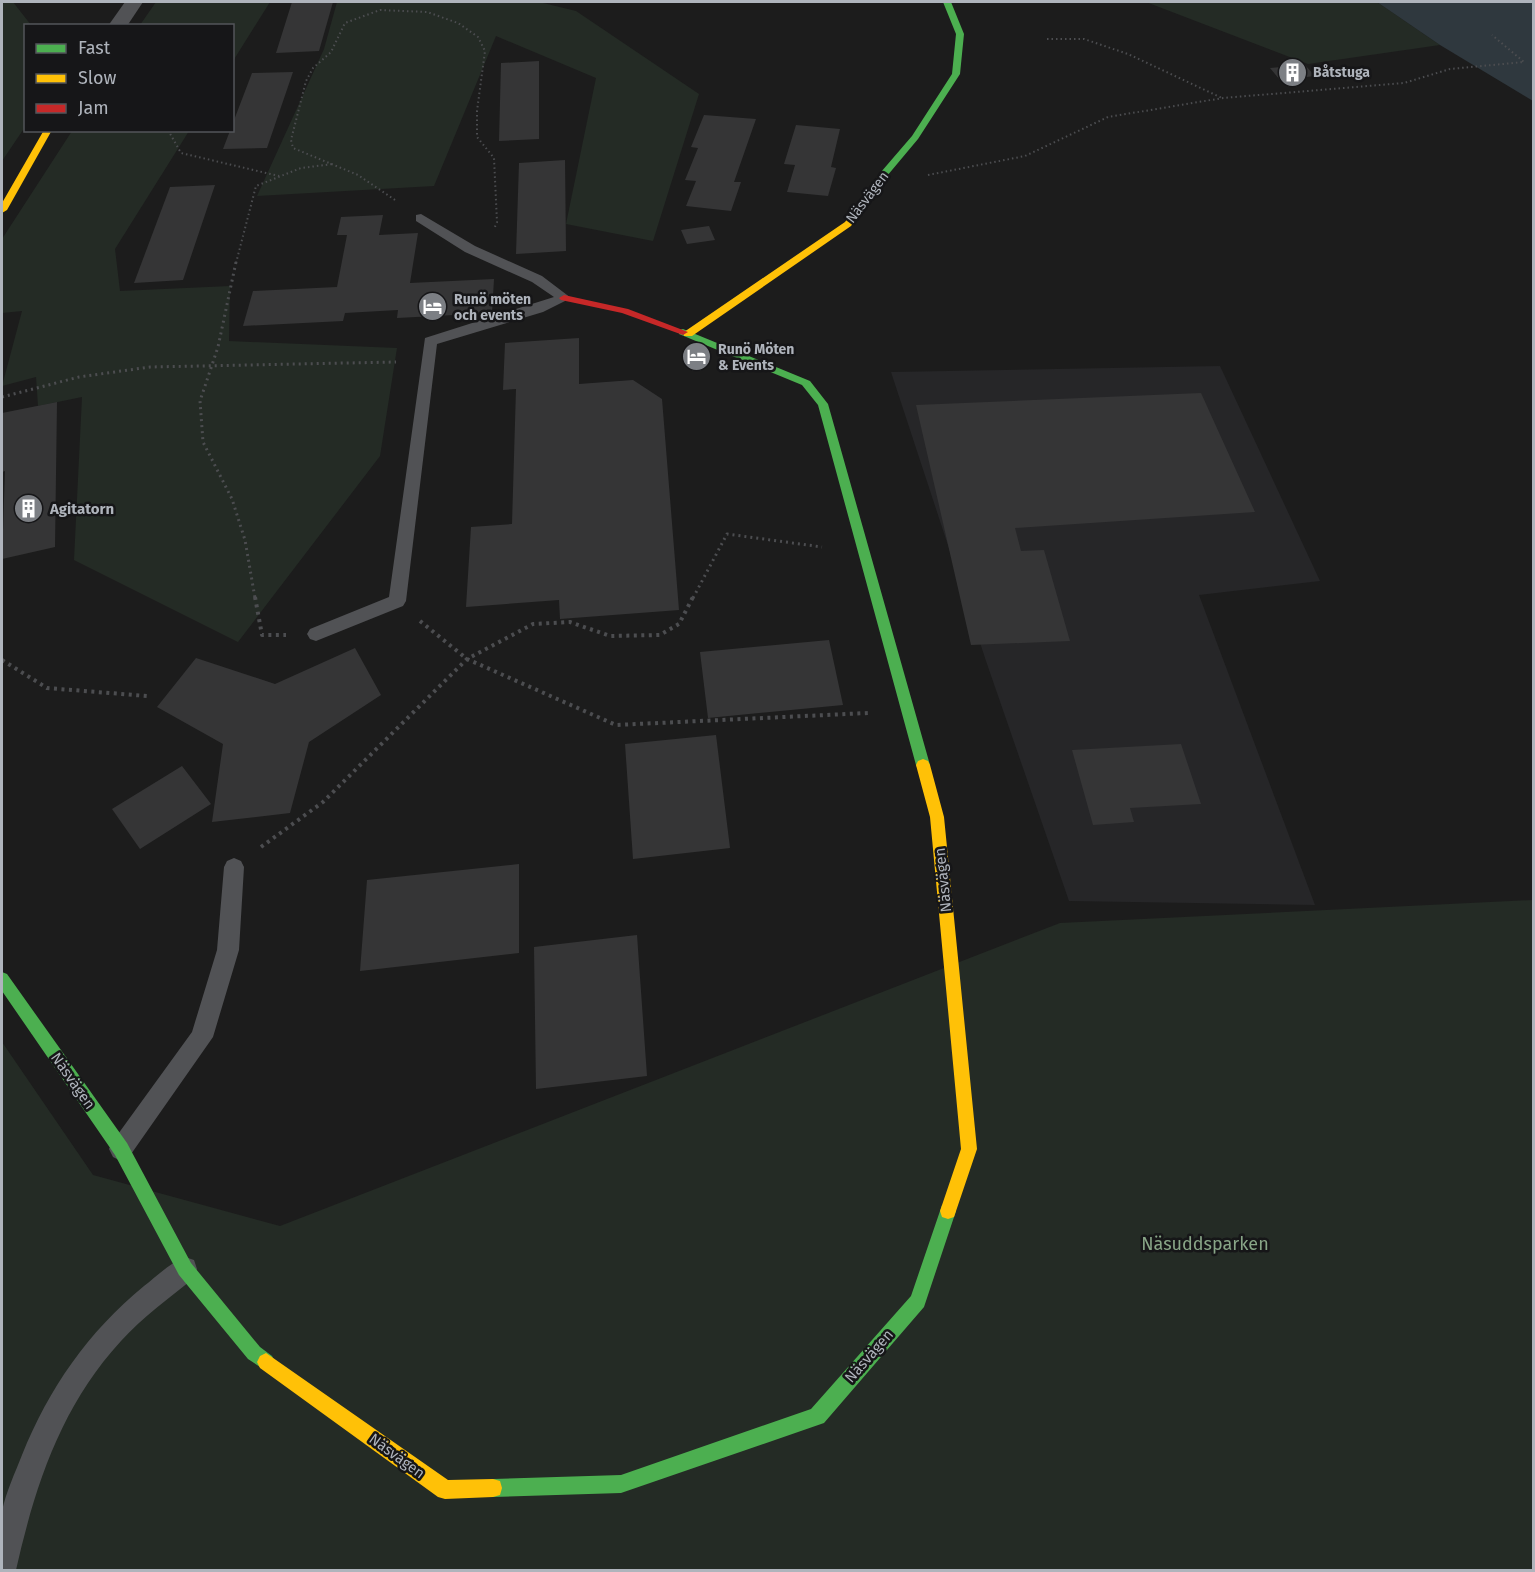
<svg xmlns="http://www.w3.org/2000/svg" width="1535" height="1572" viewBox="0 0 1535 1572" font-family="'Fira Sans',sans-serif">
	<rect width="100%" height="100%" fill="#1c1c1c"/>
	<path fill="#262628" d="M1220,366L1320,581L1199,595L1315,905L1069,901L986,661L891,372Z"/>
	<path fill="#242b25" d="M2,2H13L31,25L26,26L25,127L2,161Z
		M156,2H270L233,61L232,26L140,25Z
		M337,2H539L576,11L699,94L653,241L566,224L596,78L496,36L434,186L257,196L324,49Z
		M1146,2H1377L1440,45L1308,64Z
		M72,131H189L115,249L120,291L230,286L229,341L397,348L380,456L238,642L74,560L82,397L38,406L36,377L2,386L22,311L2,313V239Z
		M1533,900V1570H2V1042L93,1175L280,1226L1060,923Z"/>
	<path fill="#2f383e" d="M1377,2H1533V101L1440,45Z"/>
	<path fill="#353536" d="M292,2H333L319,51L276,53Z
		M539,61V139L499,141L501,63Z
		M1305,65L1315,76L1280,80L1270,68Z
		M293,72L267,148L223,149L252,73Z
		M704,115L756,119L734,182H741L731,211L686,206L696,181L685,180L698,148L691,147Z
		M796,125L840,129L831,167L836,168L828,196L787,192L795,165L784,164Z
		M565,160L566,251L516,254L519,163Z
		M215,185L183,280L134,283L170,187Z
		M383,215L379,235L418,233L410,283L494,279L492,313L397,318L398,310L345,313L343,321L243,326L253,291L337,287L347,235H337L341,217Z
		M709,226L715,240L687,244L681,230Z
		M579,338V384L633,380L662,399L679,610L560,619L559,600L466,607L471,527L512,524L516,389L503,390L505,343Z
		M1201,393L1255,512L1015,528L1021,551L1044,550L1070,641L971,645L916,405Z
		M57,402L55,547L2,559L5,471L2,472V413Z
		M829,640L843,705L708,718L700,652Z
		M355,648L381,695L309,742L290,813L212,822L223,744L157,707L196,658L275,684Z
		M716,735L730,848L633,859L625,744Z
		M1181,744L1201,804L1130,808L1134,822L1093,825L1072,750Z
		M182,766L211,804L140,849L112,809Z
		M519,864V953L360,971L367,880Z
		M637,935L647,1076L536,1089L534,947Z"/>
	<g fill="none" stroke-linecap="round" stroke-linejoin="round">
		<path stroke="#4c4d50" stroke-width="2" stroke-dasharray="1.5 3" stroke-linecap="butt" d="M1047,39H1084L1128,54L1222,98
			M168,130L181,153L279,176
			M928,175L1025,156L1108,117L1223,98L1404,83L1450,69L1524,62L1492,35
			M395,200L358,175L293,148L291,140L306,81L313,68L331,52L345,23L380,10L427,12L458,23L478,37L485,51L477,111V137L494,158L497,222L494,229
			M236,263L256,186L301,168L333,164"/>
		<path stroke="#4c4d50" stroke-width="3" stroke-dasharray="2 4" stroke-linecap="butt" d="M236,262L218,347L200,401L203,442L232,499L245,540L255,598
			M2,397L79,377L150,367L396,362
			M693,598L727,534L822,547"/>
		<path stroke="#4c4d50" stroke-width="4" stroke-dasharray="3 4.5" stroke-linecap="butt" d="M255,597L262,635H286
			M420,621L467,659L616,725L868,713
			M2,660L47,688L147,696
			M261,847L323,802L467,659L533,624L570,622L610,636L660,635L679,624L693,597"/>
		<path fill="#515255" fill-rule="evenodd" d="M421,214L475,246L542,276L571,298L543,312L437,344L406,601L403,606L316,641L310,639L307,634L310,629L389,597L425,338L554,297L532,282L465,252L416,221V215Z
			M234,858L241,861L244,867L239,950L213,1037L129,1157L121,1161L113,1157L109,1149L113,1141L192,1032L217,950L224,867L227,861Z
			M185,1257L194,1260L197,1269L194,1278C169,1298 143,1317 121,1341C61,1406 35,1486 16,1570H2C2,1552 0,1529 2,1511C6,1492 15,1473 22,1455C49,1388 88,1332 144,1286C157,1276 170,1263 185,1257Z"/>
		<path fill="#515255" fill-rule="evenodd" d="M125,2H143L127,26H108Z"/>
		<path fill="#4caf50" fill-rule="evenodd" d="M943,2H951L964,34L960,74L918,139L887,176H881V172L912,136L952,74L956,34Z
			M683,329L810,381L828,404L930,765L928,769H918L916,765L818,405L802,385L679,334V330Z
			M2,972L7,974L127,1143L191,1263L260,1347L272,1356L275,1362L272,1368L266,1371L248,1359L179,1275L115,1155L2,991Z
			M948,1203L954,1205L956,1211L924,1307L824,1423L621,1493L493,1497L486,1495L484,1488L486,1481L493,1479L621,1475L811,1409L911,1296L940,1211L942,1205Z"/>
		<path fill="#ffc107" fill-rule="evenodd" d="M44,130H52L7,210L2,213V203Z
			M881,172L888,174L851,226L692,336H684V332L845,222Z
			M923,759L928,761L930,765L944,817L977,1149L954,1217L948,1219L942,1217L940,1211L961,1149L930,817L916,765L918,761Z
			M266,1353L448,1480L493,1479L500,1481L502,1488L500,1495L493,1497L445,1499L438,1497L260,1368L257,1362L260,1356Z"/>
		<path fill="#c62828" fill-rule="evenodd" d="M564,295L628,309L688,332L683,335L622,313L561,300L559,298Z"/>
	</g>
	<defs>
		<symbol id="building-disc" viewBox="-11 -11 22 22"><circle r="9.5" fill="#7c7f84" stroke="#161618"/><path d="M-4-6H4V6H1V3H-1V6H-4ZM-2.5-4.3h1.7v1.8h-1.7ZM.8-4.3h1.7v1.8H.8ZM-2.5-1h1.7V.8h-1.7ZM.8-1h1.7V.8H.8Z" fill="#fff"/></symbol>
		<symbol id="hotel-disc" viewBox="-11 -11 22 22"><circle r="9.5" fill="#7c7f84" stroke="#161618"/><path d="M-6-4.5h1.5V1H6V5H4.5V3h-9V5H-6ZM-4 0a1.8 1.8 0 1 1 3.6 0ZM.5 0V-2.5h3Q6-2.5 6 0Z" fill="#fff"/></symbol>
	</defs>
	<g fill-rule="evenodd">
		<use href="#building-disc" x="1276" y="56" width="33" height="33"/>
		<use href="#hotel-disc" x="416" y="290" width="33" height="33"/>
		<use href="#hotel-disc" x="680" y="340" width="33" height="33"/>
		<use href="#building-disc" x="12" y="492" width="33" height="33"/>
	</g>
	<g text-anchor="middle" stroke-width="5" stroke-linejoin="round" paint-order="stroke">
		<g font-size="14" font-weight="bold" fill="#afb4bc" stroke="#161618" text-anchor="start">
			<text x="1313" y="77">Båtstuga</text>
			<text x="454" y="304">Runö möten<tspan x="454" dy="16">och events</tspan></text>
			<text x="718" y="354">Runö Möten<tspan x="718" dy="16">&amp; Events</tspan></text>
		</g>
		<g font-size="14" fill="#afb4bc" stroke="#161618">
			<text transform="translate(867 197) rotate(-53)" y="5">Näsvägen</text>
		</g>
		<g font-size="15" font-weight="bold" fill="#afb4bc" stroke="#161618" text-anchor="start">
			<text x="50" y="514">Agitatorn</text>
		</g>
		<g font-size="15" fill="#afb4bc" stroke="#161618">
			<text transform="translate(943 880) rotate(-96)" y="5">Näsvägen</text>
			<text transform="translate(73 1081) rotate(55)" y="5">Näsvägen</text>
			<text transform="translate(869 1356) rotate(-49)" y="5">Näsvägen</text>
			<text transform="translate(397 1456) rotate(36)" y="5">Näsvägen</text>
		</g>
		<g font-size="18" fill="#88a587" stroke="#161618">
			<text x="1205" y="1250">Näsuddsparken</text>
		</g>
	</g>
	<rect width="1535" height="1572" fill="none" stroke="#afb4bc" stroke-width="6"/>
	<rect x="24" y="24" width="210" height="108" fill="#161618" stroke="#53555a" stroke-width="1.5"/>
	<rect x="36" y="44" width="30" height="9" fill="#4caf50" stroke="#53555a" stroke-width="1.5"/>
	<text x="78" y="54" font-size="18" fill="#afb4bc">Fast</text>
	<rect x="36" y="74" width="30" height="9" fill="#ffc107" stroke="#53555a" stroke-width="1.5"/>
	<text x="78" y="84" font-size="18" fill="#afb4bc">Slow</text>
	<rect x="36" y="104" width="30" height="9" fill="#c62828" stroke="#53555a" stroke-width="1.5"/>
	<text x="78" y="114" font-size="18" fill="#afb4bc">Jam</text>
</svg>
